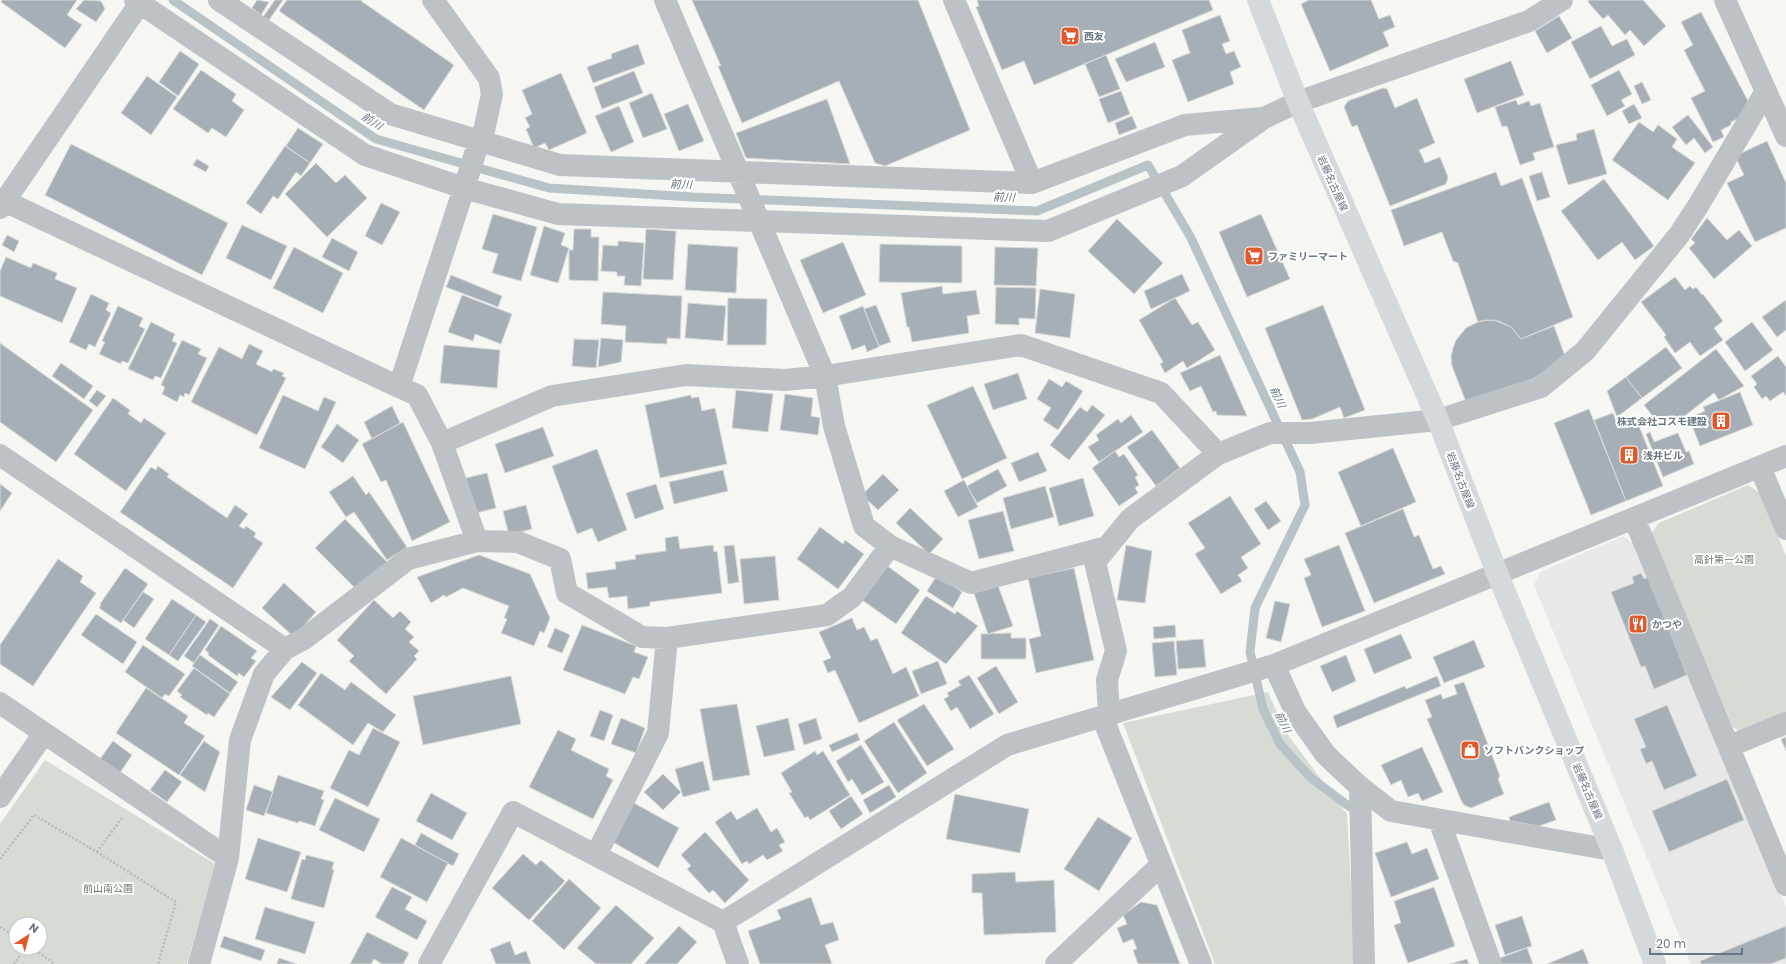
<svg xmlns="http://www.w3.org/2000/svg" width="1786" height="964" viewBox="0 0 1786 964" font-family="Poppins,'Noto Sans JP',sans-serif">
	<rect width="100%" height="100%" fill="#f6f7f3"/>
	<path fill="#e7e8e7" d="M1623,536L1638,546L1786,907V964H1691L1534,585L1540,572Z"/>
	<path fill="#d6dbd3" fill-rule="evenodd" d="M1748,485L1760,493L1786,556V714L1742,733L1733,727L1650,535L1659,523Z
		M1268,692L1285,731L1347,814L1355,964H1215L1123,723Z
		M45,760L215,864L187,964H0V824ZM16,924H40V948H16Z"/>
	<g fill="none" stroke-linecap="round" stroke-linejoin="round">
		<path stroke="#b8c3c8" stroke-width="9" d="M173,0L376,139L549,188L692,197L1037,211L1148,165L1190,236L1300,472L1305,505L1255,608L1250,652L1263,709L1280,744L1311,778L1350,807"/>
	</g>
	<path fill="#a6afb5" stroke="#d8d8d6" d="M2,0H77L67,15L82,25L65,48L1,2Z
		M84,0L101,1L105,9L96,22L76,9Z
		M257,0L269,2L261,15L252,8Z
		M275,0H283L269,20L263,17Z
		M287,0H362L361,1L454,65L424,110L279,11Z
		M692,0H918L970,130L885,166L875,163L839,81L742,123L718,66H721Z
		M977,0H1209L1213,10L1034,85L1024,61L1002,70L976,7L979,6Z
		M1309,0H1371L1379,19L1390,15L1395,27L1383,32L1389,46L1330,71L1301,4Z
		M1589,0H1643L1666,26L1644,46L1630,30L1625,35L1608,15L1603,19L1588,2Z
		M1701,12L1748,101L1739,118L1731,122V125L1721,130L1724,137L1713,142L1691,98L1705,91L1684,50L1693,45L1681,22Z
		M1220,15L1230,41L1222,44L1226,54L1234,51L1241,67L1230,72L1234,84L1188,102L1172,60L1190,53L1182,30Z
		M1559,16L1572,38L1547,53L1535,31Z
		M1601,26L1612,46L1627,39L1635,55L1590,79L1571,42Z
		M1155,42L1165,67L1126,82L1115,59Z
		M638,44L645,64L593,83L587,67L612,58L611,54Z
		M180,51L199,64L178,96L159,82Z
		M1106,55L1120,89L1099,97L1085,64Z
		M1511,61L1524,95L1477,113L1464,79Z
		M201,70L236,94L232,101L244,110L226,137L212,128L208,133L173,109Z
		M1619,70L1632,94L1621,100L1625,106L1607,116L1591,85Z
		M634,71L643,93L602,109L594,87Z
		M561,73L587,133L549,150L545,143L534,148L526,129L530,127L525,118L532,114L522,90Z
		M147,76L177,97L151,135L121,113Z
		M1642,82L1651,100L1642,104L1634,86Z
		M1383,88L1387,89L1395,108L1417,98L1435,143L1419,150L1425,163L1440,157L1448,177L1446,184L1390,206L1357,125L1352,127L1344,107L1348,101Z
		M1121,91L1130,114L1108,123L1099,99Z
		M652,93L667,129L643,138L629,103Z
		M827,99L850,164L746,158L736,133Z
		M1516,100L1518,105L1529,101L1531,106L1540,103L1554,147L1533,153L1535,160L1520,165L1507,126L1502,127L1495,107Z
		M688,104L704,141L679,151L664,114Z
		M1634,104L1642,118L1629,124L1622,111Z
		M619,106L634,142L611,152L595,116Z
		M1688,115L1713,147L1705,153L1694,138L1686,145L1672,127Z
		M1132,116L1137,128L1119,135L1115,123Z
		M1639,122L1653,132L1658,125L1677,139L1672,147L1695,163L1668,200L1612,160Z
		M298,128L323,144L310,163L286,146Z
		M1594,129L1607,174L1568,185L1556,145L1577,140L1576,134Z
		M1767,141L1786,183V228L1755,242L1727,183L1744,175L1735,156Z
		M71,144L228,223L202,275L45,195Z
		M285,146L310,163L301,176L296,172L278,199L273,196L261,214L246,203Z
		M197,159L209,166L206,172L193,165Z
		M316,163L336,183L345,175L367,198L327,237L285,194Z
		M1496,172L1501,186L1522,178L1573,317L1521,339L1511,327L1499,321L1486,320L1478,322L1458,263L1453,261L1442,232L1404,246L1391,210Z
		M1542,172L1550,197L1537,201L1529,176Z
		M1604,179L1654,246L1635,260L1622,242L1598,260L1561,211Z
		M381,203L400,212L382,245L365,236Z
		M493,214L537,227L521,281L492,273L498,254L482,249Z
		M1261,214L1290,279L1247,297L1219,232Z
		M1707,218L1727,240L1739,230L1752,246L1714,279L1689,248L1695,243L1691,239Z
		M1117,219L1163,263L1134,294L1088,251Z
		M242,225L287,246L271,280L226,258Z
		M544,226L565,233L561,245L569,248L558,283L530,275Z
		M574,229H591V237H599L598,281L569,280V250H573Z
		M646,229L676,231L673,280L643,279Z
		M7,235L19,241L14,252L2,245Z
		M332,238L358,252L349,271L322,257Z
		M618,241L644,243L641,286L624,285L625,276H617V272L601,271L603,245L618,246Z
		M843,242L866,295L823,313L800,260Z
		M688,244L738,247L736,293L685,290Z
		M880,244L962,246V283L879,282Z
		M294,247L343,273L323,313L273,288Z
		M995,247L1038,248L1036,286L994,285Z
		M6,257L31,268L33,263L57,273L55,279L77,288L62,323L0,296V271Z
		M1182,274L1190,291L1151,309L1144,291Z
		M451,275L502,296L498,307L446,287Z
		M1675,277L1685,290L1690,286L1693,289L1696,287L1702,295L1703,294L1723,321L1714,328L1723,340L1700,356L1690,342L1675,353L1664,337L1666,335L1641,302Z
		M942,286L943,294L976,290L980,314L967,316L969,333L912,342L909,327H907L901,293Z
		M996,287L1036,288L1035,319L1019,318V325L995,324Z
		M1040,289L1075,294L1070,338L1035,333Z
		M603,292L682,296L680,339L667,338V344L625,342L626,326L601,324Z
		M91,294L109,303L106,310L111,313L95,347L89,344L86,350L69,342Z
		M462,295L512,314L501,344L475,334L473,341L448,332Z
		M728,298L767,299L766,345H727Z
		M1175,298L1192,325L1198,322L1215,350L1187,368L1183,361L1165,373L1160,364L1163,362L1139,320Z
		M1786,300V330L1777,337L1762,317Z
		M688,303L726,306L723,341L685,338Z
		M876,305L891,342L879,346L864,309Z
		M1323,305L1365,410L1344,418L1340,407L1312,419L1302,420L1265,328Z
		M118,306L143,318L139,326L145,329L128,363L122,361L121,364L99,354L105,342L102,341Z
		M863,306L879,347L867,352L865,345L852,350L839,316Z
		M1494,320L1511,327L1521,339L1554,326L1565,356L1533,379L1466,402L1452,366L1451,357L1453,348L1456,340L1466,328L1480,321Z
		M151,322L175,334L172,341L177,343L161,378L155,376L153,380L128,369Z
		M1752,322L1773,350L1745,371L1725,342Z
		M601,338L623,340L621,362L598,367Z
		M574,339L599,340L596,368L572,366Z
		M182,340L201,349L198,354L207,358L189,395L185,393L184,397L180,395L177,402L162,394L165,387L161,385Z
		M0,343L93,410L56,462L0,422Z
		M249,344L263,351L256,364L272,372L273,369L284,373L282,376L286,378L257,435L191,402L219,347L242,359Z
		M444,345L500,350L497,388L440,383Z
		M1666,347L1682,368L1642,398L1626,377Z
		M1716,349L1744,386L1719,400L1714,393L1673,425L1668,417L1659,424L1644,405Z
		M1220,355L1247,416L1217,415L1216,411L1213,412L1201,386L1190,391L1180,373Z
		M1778,356L1786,367V396L1783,392L1770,401L1766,396L1762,399L1754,387L1757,384L1751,376Z
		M61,363L93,386L84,399L52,376Z
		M1018,373L1027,399L993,410L984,384Z
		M1626,377L1642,398L1617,417L1607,391Z
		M1049,379L1062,387L1066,381L1083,391L1058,430L1043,420L1051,408L1037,399Z
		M973,386L1007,458L962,479L927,405Z
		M97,390L106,396L97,407L89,401Z
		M736,390L773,394L768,432L732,428Z
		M1740,392L1753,425L1700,446L1689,418L1705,411L1703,407Z
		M785,394L813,398L811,416L820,418L818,435L780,430Z
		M283,395L318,411L324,397L336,402L305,469L259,448Z
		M691,395V398L699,397L702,411L715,408L727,464L660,478L645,405Z
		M113,398L130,410L128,414L141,423L144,418L166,433L126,491L74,454Z
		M1092,405L1105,415L1069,460L1050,445L1080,407L1087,412Z
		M392,406L400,423L372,439L364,422Z
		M1589,409L1626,501L1591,515L1554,423Z
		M1613,413L1617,424L1635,416L1663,486L1626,501L1594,420Z
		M1131,415L1143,432L1099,462L1088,447L1099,440L1096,435L1118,419L1121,423Z
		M403,422L450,522L412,541L386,480L381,482L362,444Z
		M337,424L359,440L343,463L321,447Z
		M543,427L554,456L505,473L495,444Z
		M1152,430L1180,468L1156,486L1127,447Z
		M1650,432L1654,442L1678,433L1686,452L1689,451L1694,464L1663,477L1646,434Z
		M1393,448L1416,502L1361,526L1338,472Z
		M597,449L627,530L598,542L592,528L577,534L552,466Z
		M1115,451L1119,457L1124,454L1138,475L1135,477L1139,485L1135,488L1138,493L1119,506L1092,468Z
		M1038,452L1047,471L1019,482L1011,463Z
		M158,466L169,474L167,477L227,518L235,505L248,514L239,526L244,529L246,526L256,533L254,537L263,543L233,588L120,512L151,467L156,470Z
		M998,469L1007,486L977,503L967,486Z
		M723,470L728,491L674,504L669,482Z
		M487,473L496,508L476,513L466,478Z
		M883,474L899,490L878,510L862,495Z
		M353,476L366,495L369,492L407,547L387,560L354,512L346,517L329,492Z
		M1083,478L1094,516L1059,526L1049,488Z
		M964,480L978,507L958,517L944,491Z
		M0,484L12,493L0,511Z
		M656,484L664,509L635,519L626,493Z
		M1045,486L1054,517L1011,529L1003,498Z
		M1230,496L1261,544L1241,557L1248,568L1238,575L1242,581L1221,594L1195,554L1205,548L1188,523Z
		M1266,501L1281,521L1268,530L1254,509Z
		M526,505L532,529L509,535L503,511Z
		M910,508L943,539L929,554L896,523Z
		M1403,509L1414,537L1419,535L1433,569L1441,566L1445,574L1374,603L1345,533Z
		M1003,511L1014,551L979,559L968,520Z
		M345,519L387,562L358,591L315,548Z
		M820,527L843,544L845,540L864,554L838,589L797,559Z
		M678,536L680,549L713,545L714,552L717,551L722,593L650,602V606L628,609L627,596L609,598L607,587L588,589L586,573L616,569L615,562L636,559L635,555L666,551L665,538Z
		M734,545L739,582L728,584L724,546Z
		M1126,545L1152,551L1145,603L1117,600Z
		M1339,545L1365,611L1322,627L1304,578L1311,575L1304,559Z
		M479,555L530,574L550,618L544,633L540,631L534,646L501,633L507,619L504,618L509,606L463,588L446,597L444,595L431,603L417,577Z
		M775,556L779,600L744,604L740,559Z
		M58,559L83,576L80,582L96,593L33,686L0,664V645Z
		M886,565L920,590L896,624L862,600Z
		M125,568L148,584L121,623L99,608L101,605L100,604Z
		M1074,568L1094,660L1036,673L1029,639L1041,636L1028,578Z
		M1641,573L1644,579L1648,577L1687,675L1654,689L1645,666L1641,667L1611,592L1634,583L1632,577Z
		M937,575L962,592L953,608L927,591Z
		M284,583L316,612L294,637L262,608Z
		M997,583L1013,626L988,634L973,590Z
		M143,592L154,599L134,628L123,620Z
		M926,596L955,614L957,611L978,626L946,664L901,633Z
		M172,599L196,615L169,655L145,639Z
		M374,600L393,618L400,611L411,622L405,629L414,637L409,642L419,651L414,656L417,659L386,694L349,661L354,656L337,640Z
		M1275,601L1290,604L1281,642L1266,638Z
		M96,614L137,642L123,664L81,635Z
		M196,615L206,622L178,661L169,655Z
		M852,618L857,630L864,627L871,641L877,638L893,674L906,667L919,696L859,723L835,670L828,673L823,661L831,658L819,632Z
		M210,619L219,625L194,663L184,656Z
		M582,625L636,646L634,652L648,657L639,679L633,677L625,694L563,670Z
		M1175,625L1176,637L1154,639L1153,627Z
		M221,626L257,651L251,658L256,661L244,677L239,673L237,676L208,655L209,653L205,650Z
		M555,628L570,635L562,653L547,647Z
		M1011,633V638H1026V659H981V634Z
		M1401,634L1412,658L1374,674L1364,649Z
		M1203,639L1206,667L1178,669L1176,641Z
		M1474,640L1485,667L1444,683L1433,657Z
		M1174,641L1177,675L1155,677L1152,643Z
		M143,645L185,674L169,696L165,694L162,698L125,672Z
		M200,655L238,682L230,693L192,666Z
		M1346,655L1356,681L1332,692L1320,666Z
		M938,661L947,684L921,694L912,671Z
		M302,662L317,673L290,710L271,697Z
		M996,666L1018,702L999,714L977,678Z
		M194,668L230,694L214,717L208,713L207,715L180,697L182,695L177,691Z
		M321,673L345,690L351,682L396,715L383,732L368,723L353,745L298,705Z
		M969,675L994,714L970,729L957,707L951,711L944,699L949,696L947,693L961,685L958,681Z
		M511,676L521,724L423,745L413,696Z
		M1437,676L1441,686L1337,728L1333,716L1405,686L1406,689Z
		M1464,682L1500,776L1498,779L1504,794L1471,808L1464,805L1461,800L1427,719L1432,717L1425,700L1441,694L1443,699L1457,694L1454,685Z
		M146,688L188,716L184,723L205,736L179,775L116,733Z
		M737,704L750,775L713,781L700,709Z
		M924,704L954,749L927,766L897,720Z
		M1667,705L1697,776L1664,790L1652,761L1646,764L1640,749L1646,747L1634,719Z
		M600,710L613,715L604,741L590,736Z
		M621,718L645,728L636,753L611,744Z
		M788,718L795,750L764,757L756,726Z
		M816,718L822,739L804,745L798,724Z
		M894,722L927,773L898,793L864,741Z
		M373,728L400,742L368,807L330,788L349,750L359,755Z
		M558,730L576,739L571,750L609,769L606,776L613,780L593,819L529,787Z
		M857,733L860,740L832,752L829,745Z
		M1786,737V751L1781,739Z
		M113,741L132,755L119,774L100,759Z
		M204,741L220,752L205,792L180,775Z
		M861,745L884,782L862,795L852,779L848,782L836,761Z
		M1422,747L1443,792L1422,801L1418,793L1408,797L1401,780L1391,785L1381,765Z
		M815,751L817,755L823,751L850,795L810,820L808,816L805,818L789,793L792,792L781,773Z
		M703,761L710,790L683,797L675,769Z
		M165,770L182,782L167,802L150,790Z
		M663,774L681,792L663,810L644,792Z
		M278,775L324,791L321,799L324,800L315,826L299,821L298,823L266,813Z
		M1727,779L1744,820L1669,852L1652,811Z
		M254,785L273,792L264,816L246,810Z
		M889,785L896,797L870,813L863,800Z
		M431,793L467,813L452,840L416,821Z
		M955,794L1029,809L1020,853L946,839Z
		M851,796L863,814L841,829L829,811Z
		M335,798L380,819L364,852L319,830Z
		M1549,802L1556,820L1539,826L1510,821L1509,817Z
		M634,803L679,828L658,868L613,842Z
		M757,808L771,832L777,828L785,842L779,845L783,851L767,860L763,855L749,864L747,861L742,864L715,822L731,811L737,820Z
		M1098,817L1132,838L1099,891L1064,869Z
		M705,832L749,880L725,903L713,890L709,893L687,869L691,866L681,855Z
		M421,833L459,854L453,866L415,845Z
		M258,838L301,852L287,892L245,879Z
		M401,838L448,863L427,902L380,877Z
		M1407,842L1412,854L1427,848L1439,879L1391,897L1375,853Z
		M523,854L536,865L541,860L565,881L529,920L492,888Z
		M306,855L334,862L332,869L334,870L324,908L291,899L302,859L305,860Z
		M1015,872L1016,882L1054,880L1056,932L984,935L982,893H972V874Z
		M569,879L601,908L564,950L532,921Z
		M392,887L412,897L405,909L427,921L417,940L375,917Z
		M1434,887L1455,946L1408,963L1394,925L1401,923L1394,901Z
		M811,897L821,925L833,922L839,940L825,945L832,964H760L748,931L781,919L777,910Z
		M1141,902L1157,905L1180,964H1138L1133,950L1137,949L1133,939L1123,943L1117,928L1127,924L1123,915Z
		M616,905L654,938L631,964H596L577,948Z
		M265,907L315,922L305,954L255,939Z
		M1522,916L1532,946L1505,955L1495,925Z
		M679,926L697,942L677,964H644Z
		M1786,926V958L1771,964H1701L1700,961Z
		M367,932L409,953L403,964H382L374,959L371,964H350Z
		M224,936L265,950L261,961L220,947Z
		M510,941L515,955L526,951L531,964H496L490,949Z
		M1527,948L1533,964H1502L1500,958Z
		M1583,949L1589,964H1547Z
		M279,958L297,964H277Z
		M1467,959L1469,964H1450Z"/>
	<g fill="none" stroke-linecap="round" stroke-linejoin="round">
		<path stroke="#b8bbbe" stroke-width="2.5" stroke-dasharray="2 2" stroke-linecap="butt" d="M97,852L122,818
			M0,859L34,815L97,852L176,902L158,964
			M0,927L16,937
			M32,948L55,964
			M14,964L25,948"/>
		<path stroke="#bdc2c6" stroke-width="22" d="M135,0L365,155L464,188L558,214L1048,231L1182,176L1264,118L1298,102L1529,21L1562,0
			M219,0L390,114L560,165L1032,183L1185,125L1262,118
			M433,0L489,78L492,94L482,140L477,147L467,179L399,387L417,395L442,443L477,541
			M665,0L825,376L834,426L864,526L890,546L971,583L1107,547
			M954,0L1032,183
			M0,199L399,387
			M0,208L142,0
			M442,443L552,396L686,375L785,380L825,376L1021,345L1161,393L1218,454
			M0,455L285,649
			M1760,467L1786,529
			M1634,518L1786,885
			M1274,665L1296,713L1326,755L1360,787L1391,811L1612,850
			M0,703L228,858
			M1109,714L1107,680L1116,651L1095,562L1130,519L1218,454L1270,433H1310L1438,420L1541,387L1585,351L1679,235L1698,206L1766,91
			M1102,716L1201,964
			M1730,746L1786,723
			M1360,787L1364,964
			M0,797L44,733
			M1439,820L1491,964
			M596,855L658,733L667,638
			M723,922L1007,745L1274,665L1786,456
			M199,964L228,858L240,740L264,674L285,649L304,639L408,559L477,541L518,542L560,559L567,593L642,637L667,638L827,615L852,597L890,546
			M429,964L513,812L723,922L738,964
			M1056,964L1161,865"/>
		<path stroke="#bdc2c6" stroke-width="22" d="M1725,0L1786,136"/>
		<path stroke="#d4d9dc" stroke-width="22" d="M1258,0L1298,102L1438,420L1497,573L1612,850L1655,964"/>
	</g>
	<defs>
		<symbol id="supermarket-square" viewBox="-11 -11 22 22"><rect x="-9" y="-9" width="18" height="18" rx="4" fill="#de5a2c" stroke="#fff"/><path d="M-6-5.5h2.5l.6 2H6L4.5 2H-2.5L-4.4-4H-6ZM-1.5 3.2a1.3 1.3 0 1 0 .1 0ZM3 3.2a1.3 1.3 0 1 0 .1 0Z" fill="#fff"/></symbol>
		<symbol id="building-square" viewBox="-11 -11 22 22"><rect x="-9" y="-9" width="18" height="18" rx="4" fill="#de5a2c" stroke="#fff"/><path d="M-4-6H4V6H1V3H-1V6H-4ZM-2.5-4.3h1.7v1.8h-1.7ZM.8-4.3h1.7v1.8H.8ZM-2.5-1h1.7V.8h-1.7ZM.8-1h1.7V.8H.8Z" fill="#fff"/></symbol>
		<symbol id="restaurant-square" viewBox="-11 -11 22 22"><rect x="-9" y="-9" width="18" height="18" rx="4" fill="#de5a2c" stroke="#fff"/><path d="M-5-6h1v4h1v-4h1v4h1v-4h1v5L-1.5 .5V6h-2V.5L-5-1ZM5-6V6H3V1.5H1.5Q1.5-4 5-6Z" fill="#fff"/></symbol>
		<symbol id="shop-square" viewBox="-11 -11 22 22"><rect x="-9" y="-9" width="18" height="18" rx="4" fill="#de5a2c" stroke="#fff"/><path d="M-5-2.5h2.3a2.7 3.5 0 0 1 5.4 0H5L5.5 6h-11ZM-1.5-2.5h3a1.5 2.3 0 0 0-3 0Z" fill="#fff"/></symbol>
	</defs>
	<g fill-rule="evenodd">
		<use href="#supermarket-square" x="1059" y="25" width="22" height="22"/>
		<use href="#supermarket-square" x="1243" y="245" width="22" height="22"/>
		<use href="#building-square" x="1710" y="410" width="22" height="22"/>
		<use href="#building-square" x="1618" y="444" width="22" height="22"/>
		<use href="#restaurant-square" x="1627" y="613" width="22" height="22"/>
		<use href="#shop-square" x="1459" y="739" width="22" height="22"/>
	</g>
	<g text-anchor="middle" stroke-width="4" stroke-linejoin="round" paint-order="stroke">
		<g font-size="10" font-weight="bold" fill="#667684" stroke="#fff" text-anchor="start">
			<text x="1084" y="40">西友</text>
			<text x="1268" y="260">ファミリーマート</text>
			<text x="1707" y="425" text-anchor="end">株式会社コスモ建設</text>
			<text x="1643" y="459">浅井ビル</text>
			<text x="1652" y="628">かつや</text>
			<text x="1484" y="754">ソフトバンクショップ</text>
		</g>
		<g font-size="10" fill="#667684" stroke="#fff">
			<text transform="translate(1333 183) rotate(66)" y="4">岩藤名古屋線</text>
			<text transform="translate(1461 480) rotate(69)" y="4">岩藤名古屋線</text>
			<text transform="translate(1588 791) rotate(67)" y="4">岩藤名古屋線</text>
		</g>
		<g font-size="10" fill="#697b65" stroke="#fff">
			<text x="1724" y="563">高針第一公園</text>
			<text x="108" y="892">前山南公園</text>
		</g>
		<g font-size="11" font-style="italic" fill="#627780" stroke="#fff">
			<text transform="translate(372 121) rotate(32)" y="4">前川</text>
			<text transform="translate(681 184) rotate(3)" y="4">前川</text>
			<text transform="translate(1004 197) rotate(2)" y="4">前川</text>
			<text transform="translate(1278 397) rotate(65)" y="4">前川</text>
			<text transform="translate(1283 722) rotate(64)" y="4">前川</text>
		</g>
	</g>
	<g transform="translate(28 936) rotate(36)"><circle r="19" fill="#ffffff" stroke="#c2c8ce"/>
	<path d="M0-3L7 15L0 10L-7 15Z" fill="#de5a2c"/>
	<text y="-6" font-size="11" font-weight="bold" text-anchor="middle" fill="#667684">N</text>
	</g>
	<path d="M1650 948v6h92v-6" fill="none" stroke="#667684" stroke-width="2"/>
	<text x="1656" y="948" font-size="12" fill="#667684" stroke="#ffffff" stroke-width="3" paint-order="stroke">20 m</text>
</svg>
